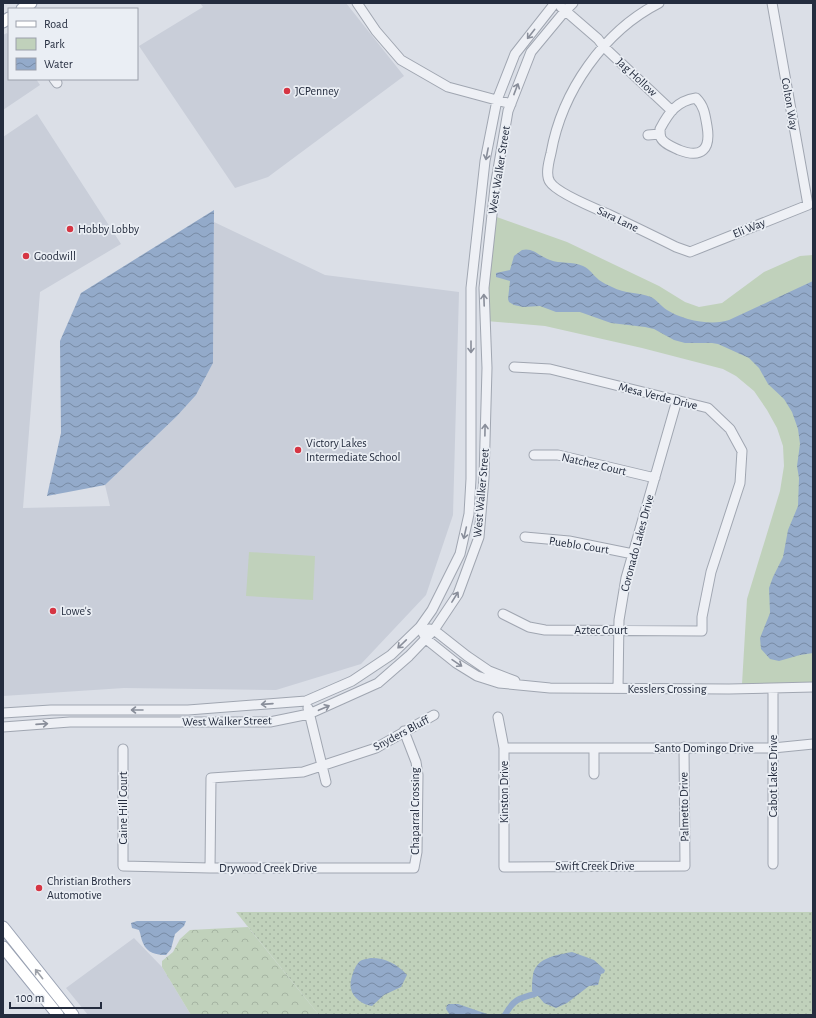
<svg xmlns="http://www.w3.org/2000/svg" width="816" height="1018" viewBox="0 0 816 1018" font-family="'Alegreya Sans',sans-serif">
	<defs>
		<pattern id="grass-dots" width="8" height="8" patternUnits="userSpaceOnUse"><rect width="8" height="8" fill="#c0d1bb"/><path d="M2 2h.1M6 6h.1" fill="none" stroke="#a5b4a2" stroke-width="1.8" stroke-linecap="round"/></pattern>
		<pattern id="forest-crowns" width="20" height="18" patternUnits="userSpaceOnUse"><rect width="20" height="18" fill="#c0d1bb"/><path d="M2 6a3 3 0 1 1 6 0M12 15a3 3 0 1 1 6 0" fill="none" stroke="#a5b4a2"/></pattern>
		<pattern id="water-waves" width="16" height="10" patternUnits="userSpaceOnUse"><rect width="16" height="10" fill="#93aaca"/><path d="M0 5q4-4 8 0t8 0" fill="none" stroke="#788ba5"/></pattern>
	</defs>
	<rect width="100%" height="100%" fill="#dbdfe7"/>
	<path fill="#c9ced9" d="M200,3H346L404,76L268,177L235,188L139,46L203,7Z
		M7,33L9,36V79H36L40,85L3,110V35Z
		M37,114L121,244L40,292L23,508L110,506L105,485L177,416L196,395L213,363L214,222L325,275L459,292L453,515L426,595L361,664L276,690L124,688L3,696V137Z
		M134,938L162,967L191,1015H88L66,988Z"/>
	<path fill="url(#grass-dots)" d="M236,912H813V1015H319Z"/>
	<path fill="url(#forest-crowns)" d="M248,927L319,1015H191L162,967V961L173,952L180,939L190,930Z"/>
	<path fill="#c0d1bb" d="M494,216L567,242L659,286L685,302L699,307L722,303L764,272L800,256L813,255V682L742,684L747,599L780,491L784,466L783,446L777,428L767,410L754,391L736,376L723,369L642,348L545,326L486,321V290Z
		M249,552L315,556L313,600L246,596Z"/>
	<path fill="url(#water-waves)" d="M214,210L213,363L196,395L177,416L105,485L47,496L61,433L60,341L81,293Z
		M522,250C533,247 540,257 550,260C560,264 572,261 583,266C590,269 593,275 599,280C603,283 608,285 612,287C625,294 638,292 651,297C657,300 661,306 667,310C682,320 712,326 729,320L813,281V653L800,655L779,661L770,659L761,649L760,638L770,613L769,588L773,577L783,557L788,530L798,506L799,478L797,466L800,444L798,429L792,412L784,399L768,384L759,368L749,358L718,344L712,343H685L674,340L654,329L645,327L611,323L580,312H556L540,306L523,307L514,305L509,302L508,299L510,281L496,277V273L510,270L514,256Z
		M137,921H186L184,926L175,934L171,949L166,955C156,955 147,953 143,943C141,939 141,935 139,930L132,928L131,923Z
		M572,952L594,960L605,970L604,973L601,974L598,985L589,986L567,1003L556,1008L544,1003L539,997L532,991C532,986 532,980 533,975C536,957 558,955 572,952Z
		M371,958C386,958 397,964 407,975L401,987L384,995L372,1006C363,1005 353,998 351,989C349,982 354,967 359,962C362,959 367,959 371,958Z
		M449,1004H458L490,1015H450L446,1009L447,1005Z"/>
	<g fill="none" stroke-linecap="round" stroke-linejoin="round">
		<path stroke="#93aaca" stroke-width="6" d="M505,1015C513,1000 519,998 535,994"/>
		<defs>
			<path id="minor" d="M357,3L376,31L401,60L448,87L511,104
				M659,3C604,31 562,91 551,153C549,161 545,175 550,182C556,192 596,209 608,214C631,225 654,236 676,247L690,252L808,205L772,3
				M561,7L598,39L604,47L672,111
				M54,79L57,83
				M696,98C704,106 705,114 707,126C711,149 702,159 679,150C673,147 664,144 661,138C660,135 660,132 660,129C669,112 677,101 696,98Z
				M648,135L660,134
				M534,455H558L655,478
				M525,537L569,541L633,554
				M503,614L529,627L545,630L702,631V617L711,572L740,483L742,451L730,429L708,408L550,369L514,367
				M429,629L434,630L467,656L489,671L515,681
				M423,633L426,639L456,663L477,676L499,683L550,688L729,689L813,687
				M618,688L619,620L626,578L677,400
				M308,708L326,782
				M3,713L51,710H188L306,701L352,681L391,655L420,627L432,610L460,554L469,514L471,479V288L485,161L497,100L515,54L555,3
				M498,717L504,748V867L685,866L684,747
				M3,727L70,722H270L309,714L378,683L409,656L434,630L458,594L479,537L484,478L487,368L484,288L495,187L508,111L531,52L565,11L573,3
				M504,748H773L813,744
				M594,748V774
				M123,749V866L210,868H414L417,852L418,775L416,762L404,731
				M773,864V688
				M210,868L211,778L303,772L376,748L434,715"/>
			<path id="major" d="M22,9L31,3
				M3,22L9,18
				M3,927L73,1015
				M3,947L58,1015"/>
		</defs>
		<use href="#minor" stroke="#a0a6b1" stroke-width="11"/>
		<use href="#major" stroke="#9aa2b3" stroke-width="13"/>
		<use href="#minor" stroke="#eef0f5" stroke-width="9"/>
		<use href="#major" stroke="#fff" stroke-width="11"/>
	</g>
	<defs><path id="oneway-shaft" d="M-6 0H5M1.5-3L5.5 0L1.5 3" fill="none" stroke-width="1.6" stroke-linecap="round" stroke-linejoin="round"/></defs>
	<g stroke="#898e9a">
		<use href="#oneway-shaft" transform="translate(531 34) rotate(128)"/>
		<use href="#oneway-shaft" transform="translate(516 89) rotate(-69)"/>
		<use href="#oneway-shaft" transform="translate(487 154) rotate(101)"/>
		<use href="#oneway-shaft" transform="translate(484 300) rotate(-92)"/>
		<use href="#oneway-shaft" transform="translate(471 347) rotate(90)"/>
		<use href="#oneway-shaft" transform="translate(485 430) rotate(-89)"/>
		<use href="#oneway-shaft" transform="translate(465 533) rotate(103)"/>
		<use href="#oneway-shaft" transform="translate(455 597) rotate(-58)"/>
		<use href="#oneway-shaft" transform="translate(402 644) rotate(136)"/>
		<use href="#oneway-shaft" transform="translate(457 663) rotate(34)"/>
		<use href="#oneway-shaft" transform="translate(267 704) rotate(176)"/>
		<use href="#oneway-shaft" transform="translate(324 708) rotate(-23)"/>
		<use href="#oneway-shaft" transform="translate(137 710) rotate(-180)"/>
		<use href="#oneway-shaft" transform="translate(42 724) rotate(-4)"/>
	</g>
	<use stroke="#9ca0a8" href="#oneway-shaft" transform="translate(39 974) rotate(-128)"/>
	<g fill="#d63543" stroke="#eaeef4" stroke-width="1.5">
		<circle cx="287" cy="91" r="4"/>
		<circle cx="70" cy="229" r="4"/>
		<circle cx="26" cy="256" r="4"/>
		<circle cx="298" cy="450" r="4"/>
		<circle cx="53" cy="611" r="4"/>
		<circle cx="39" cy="888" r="4"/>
	</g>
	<g text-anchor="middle" stroke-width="3.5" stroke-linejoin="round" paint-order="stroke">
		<g font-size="12" fill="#242c3e" stroke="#eaeef4">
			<text transform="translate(637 77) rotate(43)" y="4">Jag Hollow</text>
			<text transform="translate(790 104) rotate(80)" y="4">Colton Way</text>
			<text transform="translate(499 170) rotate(-81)" y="4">West Walker Street</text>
			<text transform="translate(618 219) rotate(26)" y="4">Sara Lane</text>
			<text transform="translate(749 228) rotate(-22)" y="4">Eli Way</text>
			<text transform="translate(658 396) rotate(14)" y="4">Mesa Verde Drive</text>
			<text transform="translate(594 464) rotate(13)" y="4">Natchez Court</text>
			<text transform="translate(481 493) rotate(-85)" y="4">West Walker Street</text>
			<text transform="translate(637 543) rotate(-75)" y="4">Coronado Lakes Drive</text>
			<text transform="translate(579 545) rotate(9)" y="4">Pueblo Court</text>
			<text x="601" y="634">Aztec Court</text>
			<text x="667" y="693">Kesslers Crossing</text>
			<text transform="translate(227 721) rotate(-1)" y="4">West Walker Street</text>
			<text transform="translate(401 733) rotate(-28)" y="4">Snyders Bluff</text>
			<text x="704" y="752">Santo Domingo Drive</text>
			<text transform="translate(773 776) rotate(-90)" y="4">Cabot Lakes Drive</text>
			<text transform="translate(504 792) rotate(-90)" y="4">Kinston Drive</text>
			<text transform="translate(684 807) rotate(-91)" y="4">Palmetto Drive</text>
			<text transform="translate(123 808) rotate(-90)" y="4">Caine Hill Court</text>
			<text transform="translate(415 811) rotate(-90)" y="4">Chaparral Crossing</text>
			<text x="595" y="870">Swift Creek Drive</text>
			<text x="268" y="872">Drywood Creek Drive</text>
		</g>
		<g font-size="12" fill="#242c3e" stroke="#eaeef4" text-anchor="start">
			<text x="295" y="95">JCPenney</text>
			<text x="78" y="233">Hobby Lobby</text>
			<text x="34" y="260">Goodwill</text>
			<text x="306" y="447">Victory Lakes<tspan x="306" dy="14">Intermediate School</tspan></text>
			<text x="61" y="615">Lowe's</text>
			<text x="47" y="885">Christian Brothers<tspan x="47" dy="14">Automotive</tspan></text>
		</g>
	</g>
	<rect width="816" height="1018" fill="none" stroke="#242c3e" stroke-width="8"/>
	<rect x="8" y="8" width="130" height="72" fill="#eaeef4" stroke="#9ba0ab"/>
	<rect x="16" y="21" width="20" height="6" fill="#ffffff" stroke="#9ba0ab"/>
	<text x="44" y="28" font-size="12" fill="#242c3e">Road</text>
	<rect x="16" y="38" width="20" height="12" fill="#c0d1bb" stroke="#9ba0ab"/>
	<text x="44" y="48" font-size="12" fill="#242c3e">Park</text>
	<rect x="16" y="58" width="20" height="12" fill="url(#water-waves)" stroke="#9ba0ab"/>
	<text x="44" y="68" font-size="12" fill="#242c3e">Water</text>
	<path d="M10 1002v6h91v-6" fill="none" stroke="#242c3e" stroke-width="2"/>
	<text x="16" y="1002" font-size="12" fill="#242c3e" stroke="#eaeef4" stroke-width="3" paint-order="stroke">100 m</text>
</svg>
